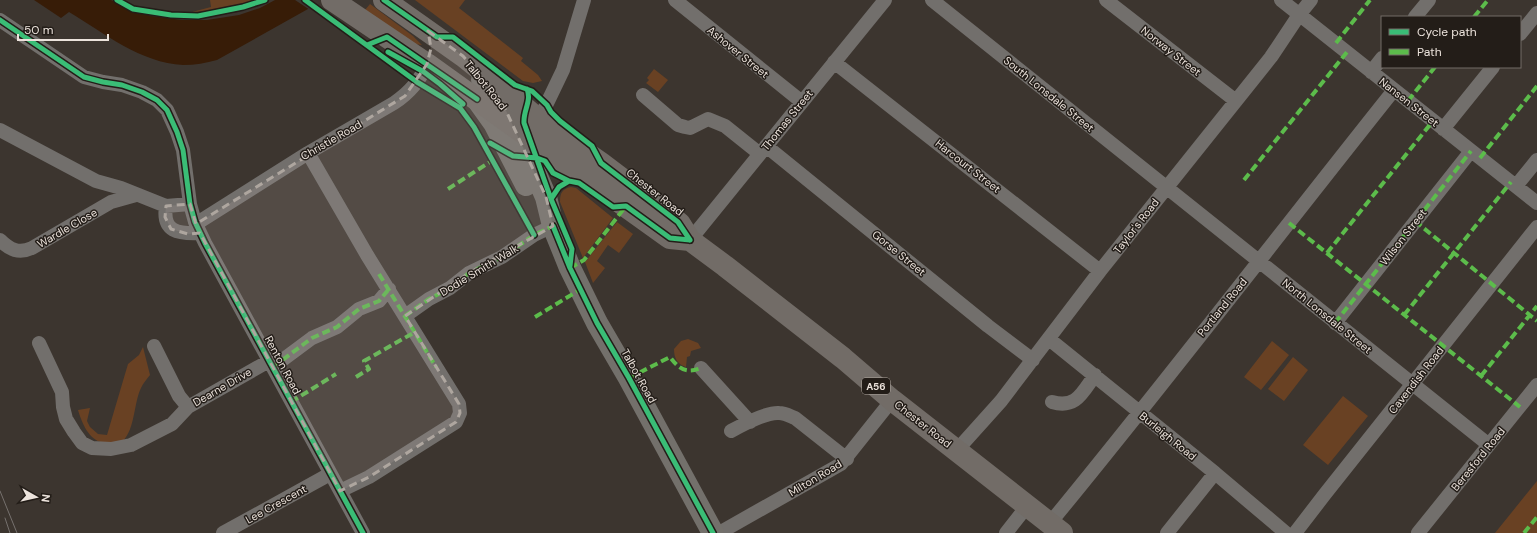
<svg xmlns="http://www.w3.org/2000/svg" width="1537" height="533" viewBox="0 0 1537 533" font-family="'DM Sans',sans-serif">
	<rect width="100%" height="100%" fill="#3c352f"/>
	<path fill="#694123" d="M210,0H261L211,11L192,12L211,7Z
		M415,0H465L459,8L523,58L521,61L538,75L542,81L533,83L523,81Z
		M370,4L413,36L422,45L414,44L365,10Z
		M654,69L668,80L658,92L646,83L649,80L647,78Z
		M571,187L576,188L613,218L583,258L560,202C560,193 562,189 571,187Z
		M617,222L633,234L619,253L608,245L597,261L605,268L593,283L585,262Z
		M688,339L698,343L701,348L691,351L690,356L687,357L686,367C677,364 674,358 674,349L681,341Z
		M1272,341L1289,355L1261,390L1244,377Z
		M143,347L150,375C147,379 143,383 141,388C134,402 135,429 123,441C118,446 110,444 103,443C88,439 82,423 78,410L90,408L87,421L90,427L98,434L107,435L128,364L139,355Z
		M1293,357L1308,370L1284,401L1268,389Z
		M1343,396L1368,416L1328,465L1303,445Z
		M1537,481V533H1495Z"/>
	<path fill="#371c07" d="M34,0H111L130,9L151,16L182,20H207L239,15L260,8L275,0H324L217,60C206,63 195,65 183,65C141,63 104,33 69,12L61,18Z"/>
	<path fill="#3c352f" d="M295,0H326L310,10Z"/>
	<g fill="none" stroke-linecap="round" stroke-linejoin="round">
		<path stroke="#726f6c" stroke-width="14" d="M675,0L802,102
			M932,0L1489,445
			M1106,0L1236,101
			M1281,0L1537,203
			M1415,17L1429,0
			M0,20L84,77L103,82L122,85L142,92L157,100L167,110L177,132L183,150L190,204L195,222L205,243L363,533
			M1520,34L1537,13
			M834,62L1100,271
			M1371,72L1382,58
			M643,95L678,125L685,127L690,128L708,119L725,126L760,154
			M539,120L563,70L584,0
			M1443,129L1493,67
			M0,130L96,181L121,188L166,206L190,204
			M766,146L988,326L1033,360
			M308,153L367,255L459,404L460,413L456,422L369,477L340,491
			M1516,186L1537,160
			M166,206C162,232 178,234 200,233
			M195,222L202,220L308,153L394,103C409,93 420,81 427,64
			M0,240C10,250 19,254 32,248L111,202L136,195
			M690,240L885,0
			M405,316L429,299L450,288L469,273L502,257L534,235L553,226
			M1335,323L1471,151
			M1049,339L1215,473L1286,533
			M39,343L62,392L63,407L66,419L74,432L82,443L92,448L111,449L131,445L172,424L188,407L269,361
			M154,346L179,396L188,407
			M273,367L312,338L337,327L359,309L379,301L389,289
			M701,368L750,422
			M1052,402C1076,409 1082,393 1095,375
			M731,431C742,425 767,412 779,413C785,413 790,416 795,418L847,459
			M957,450L1001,401L1100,271L1271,57L1299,15L1311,0
			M1050,523C1167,381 1279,234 1394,90
			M223,533L330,474
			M719,533L841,464L892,400
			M1006,533L1028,505
			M1167,533L1215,473
			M1295,533L1325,494L1537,227
			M1418,533L1537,385"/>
		<path stroke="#73706b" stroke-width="22" d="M482,80L502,102L516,128L546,197L553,226L570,268L597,323L629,378L713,533
			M479,102L494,123L526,185"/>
		<path stroke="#726c67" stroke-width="22" d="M332,0L427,64L667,236L670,238L690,240
			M384,0L463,56L493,80L539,120L601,163L667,213L680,224L690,240L725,266L843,358L892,400L1062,533"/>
		<path stroke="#76716e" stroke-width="1" d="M0,491L17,533
			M5,518L10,533"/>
		<path stroke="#5cbc4b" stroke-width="4" stroke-dasharray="8 4" stroke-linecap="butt" d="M1474,17L1488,0
			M1336,43L1370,0
			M1408,101L1435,67
			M1480,158L1537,86
			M1244,180L1347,52
			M448,189L493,160
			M1415,221L1537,321
			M1289,223L1520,407
			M1327,253L1433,121
			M570,268L584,260L626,206
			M379,274L436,367
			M1404,315L1511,182
			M405,316L429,299L450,288L469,273L502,257L534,235L553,226
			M535,317L581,289
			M1335,323L1471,151
			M273,367L312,338L337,327L359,309L379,301L389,289
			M1481,376L1537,306
			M356,377L369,369L364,361L415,332
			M629,378L670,357C679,369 686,374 701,368
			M291,402L336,374
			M1524,533L1537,517"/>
		<defs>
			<path id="cycleway" d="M117,0L133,9L171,15L198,16L243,7L265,0
				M305,0L417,82L460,108L474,127L534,235
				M384,0L437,37H453L515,85L532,91L547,105L551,112L560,121L592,146L601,163L678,222L690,240
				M0,20L84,77L103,82L122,85L142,92L157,100L167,110L177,132L183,150L190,204L195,222L205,243L363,533
				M367,45L387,37L477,99
				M388,52L424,72L440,84L463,104
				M527,89C532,101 523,110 524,123L551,199L572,249L570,266
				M490,143L513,156L537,158L545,161L553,173L569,181
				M551,199L559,187L569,181L579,183L613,207L626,206L670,238L690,240
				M553,226L570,268L597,323L629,378L713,533"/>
		</defs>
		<use href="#cycleway" stroke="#231d18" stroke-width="8"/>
		<use href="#cycleway" stroke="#3abd76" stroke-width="5"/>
	</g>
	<path fill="#aea69f" fill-opacity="0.2" stroke="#aea69f" stroke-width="3" stroke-dasharray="8 5" stroke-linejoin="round" d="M428,31L463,56L502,102L546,197L553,226L469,273L405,316L459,404L460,413L456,422L369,477L340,491L200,233L188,234L171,229L165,217L166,206L190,204L196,224L405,96L427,64L431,48Z"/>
	<g text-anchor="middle" stroke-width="3" stroke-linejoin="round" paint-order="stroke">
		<rect fill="#231d18" stroke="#b0a8a1" stroke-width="1" x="862" y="378" width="28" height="16" rx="3"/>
		<g font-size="10" font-weight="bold" fill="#ece3dc">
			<text x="876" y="390">A56</text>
		</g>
		<g font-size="11" fill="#ece3dc" stroke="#231d18">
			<text transform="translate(1171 51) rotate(38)" y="4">Norway Street</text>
			<text transform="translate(738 52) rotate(39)" y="4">Ashover Street</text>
			<text transform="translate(486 85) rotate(51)" y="4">Talbot Road</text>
			<text transform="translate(1049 94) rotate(39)" y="4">South Lonsdale Street</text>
			<text transform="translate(1409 102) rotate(38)" y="4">Nansen Street</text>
			<text transform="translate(787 120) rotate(-51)" y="4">Thomas Street</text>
			<text transform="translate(331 140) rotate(-30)" y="4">Christie Road</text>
			<text transform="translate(968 166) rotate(38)" y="4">Harcourt Street</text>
			<text transform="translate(655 192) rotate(38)" y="4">Chester Road</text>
			<text transform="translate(1136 226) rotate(-52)" y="4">Taylor's Road</text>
			<text transform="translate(67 228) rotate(-30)" y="4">Wardle Close</text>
			<text transform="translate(1403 237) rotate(-52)" y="4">Wilson Street</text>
			<text transform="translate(899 253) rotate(39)" y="4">Gorse Street</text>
			<text transform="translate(479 270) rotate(-31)" y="4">Dodie Smith Walk</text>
			<text transform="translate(1222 307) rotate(-51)" y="4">Portland Road</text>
			<text transform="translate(1327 316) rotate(39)" y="4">North Lonsdale Street</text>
			<text transform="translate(283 365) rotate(62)" y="4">Renton Road</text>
			<text transform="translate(639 376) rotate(61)" y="4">Talbot Road</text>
			<text transform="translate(1416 380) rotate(-52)" y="4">Cavendish Road</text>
			<text transform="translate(222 387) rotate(-30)" y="4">Dearne Drive</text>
			<text transform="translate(923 424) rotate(38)" y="4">Chester Road</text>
			<text transform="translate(1168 436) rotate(39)" y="4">Burleigh Road</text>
			<text transform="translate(1478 459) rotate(-51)" y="4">Beresford Road</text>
			<text transform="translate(815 478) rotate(-31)" y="4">Milton Road</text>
			<text transform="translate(276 504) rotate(-29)" y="4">Lee Crescent</text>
		</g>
	</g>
	<rect x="1381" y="16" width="140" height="52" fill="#231d18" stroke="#736c66"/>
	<rect x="1389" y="29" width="20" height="6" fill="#3abd76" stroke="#736c66"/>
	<text x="1417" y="36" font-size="12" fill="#ece3dc">Cycle path</text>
	<rect x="1389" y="49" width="20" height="6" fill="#5cbc4b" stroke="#736c66"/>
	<text x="1417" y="56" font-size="12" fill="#ece3dc">Path</text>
	<g transform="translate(36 497) rotate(98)" stroke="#231d18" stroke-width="3" paint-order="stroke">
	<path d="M0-3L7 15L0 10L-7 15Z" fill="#ece3dc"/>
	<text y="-6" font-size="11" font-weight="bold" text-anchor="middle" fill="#ece3dc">N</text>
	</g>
	<path d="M18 34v6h90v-6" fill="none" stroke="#ece3dc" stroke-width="2"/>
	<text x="24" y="34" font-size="12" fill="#ece3dc" stroke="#231d18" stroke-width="3" paint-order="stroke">50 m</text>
</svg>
